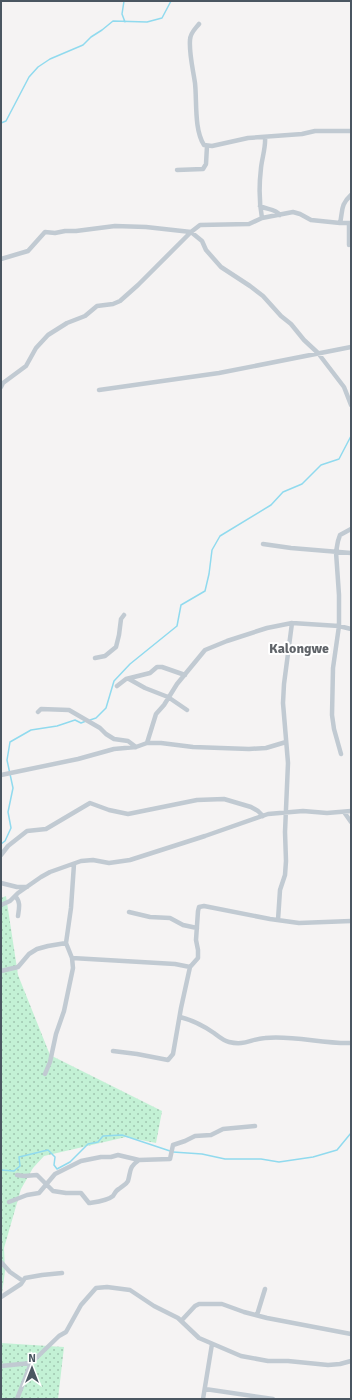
<svg xmlns="http://www.w3.org/2000/svg" width="352" height="1400" viewBox="0 0 352 1400" font-family="Signika,sans-serif">
	<defs>
		<pattern id="grass-dots" width="8" height="8" patternUnits="userSpaceOnUse"><rect width="8" height="8" fill="#c3f1d5"/><path d="M2 2h.1M6 6h.1" fill="none" stroke="#a0c6b0" stroke-width="1.8" stroke-linecap="round"/></pattern>
	</defs>
	<rect width="100%" height="100%" fill="#f5f3f3"/>
	<path fill="url(#grass-dots)" d="M6,896L18,975L50,1055L162,1111L156,1143L126,1137L44,1156L33,1168L21,1189L4,1248L5,1271L1,1301V898Z
		M1,1343L64,1347L58,1399H1Z"/>
	<g fill="none" stroke-linecap="round" stroke-linejoin="round">
		<path stroke="#90daee" stroke-width="1.5" d="M124,1L122,14L125,22
			M308,1H310
			M1,123L6,121L29,77L38,67L50,59L83,45L91,37L102,30L113,21L147,22L162,18L171,1
			M90,720L96,718L106,708L114,681L130,664L177,626L181,605L205,591L209,574L212,550L220,536L271,505L283,492L302,484L321,465L339,459L351,436
			M1,844L5,841L11,828L8,812L13,788L7,760L10,742L31,730L57,726L75,720L81,723L86,721
			M173,1152L202,1154L225,1159H261L279,1162L313,1157L337,1150L351,1133
			M1,1170L14,1171L20,1166L19,1157L48,1150L55,1157L54,1165L57,1169L70,1162L88,1144L98,1142L103,1136L122,1135L170,1151"/>
		<path stroke="#c1cad2" stroke-width="4.5" d="M199,24C195,29 190,33 190,40C189,54 193,69 195,83C197,101 194,130 204,145L212,146L248,138L302,134L315,131H351
			M177,170L203,169L206,164L207,146
			M260,206C267,210 275,208 280,215
			M262,218C259,202 259,185 261,168C262,158 266,147 265,137
			M340,223C343,211 340,205 351,195
			M349,223V245
			M1,259L28,251L45,232L55,233L65,231H76L115,226L146,227L191,232L202,241L206,250L221,267L250,286L263,296L281,316L291,324L304,340L318,353L344,387L351,405
			M1,387L3,383L26,366L36,348L48,335L67,323L85,316L97,306L113,304L120,301L138,285L191,232L200,225L249,224L262,218L293,212L300,214L311,220L340,223H351
			M99,390L219,373L351,347
			M263,544L291,548L351,553
			M95,658L105,656L116,647L119,635L121,619L124,615
			M129,679L145,688L168,697L187,710
			M117,686L126,679L150,673L157,667H162L185,675
			M38,712L41,709L69,710L100,728L106,734L114,739L128,741L136,747
			M147,743L156,714L164,705L177,684L205,650L227,641L267,628L292,623L339,626L351,629
			M341,754L334,729L332,715L333,668L339,626V595L336,552L338,541L340,535L351,529
			M1,775L78,759L114,749L136,747L147,743H161L193,747L249,749L266,748L286,742
			M344,812L351,822
			M1,855L8,846L27,831L46,829L90,803L109,810L128,814L197,800L224,799L251,807L258,811L263,816
			M1,883L17,887H27
			M15,896C21,902 19,908 18,916
			M1,905L10,901L18,893L41,877L50,872L81,861L93,860L109,863L130,860L205,836L268,814L303,811L327,813L351,811
			M129,912L150,917L170,918L183,925L197,928
			M278,920L280,890L285,875L286,861L285,832L288,763L283,703L284,684L292,623
			M72,958L175,964L190,967
			M1,971L18,967L29,954L37,949L48,946L66,943
			M180,1017C192,1020 204,1026 214,1033C218,1036 224,1041 229,1042C245,1046 250,1039 265,1038C294,1035 322,1044 351,1043
			M113,1051L137,1054L168,1060L173,1054L181,1008L190,967L198,958V950L196,940L198,911L199,907L204,906L270,919L299,923L351,921
			M45,1074L50,1062L56,1034L64,1011L73,968L72,958L66,943L71,908L74,864
			M17,1175L24,1176L37,1175L53,1191L66,1193H81L89,1203C96,1202 107,1201 113,1196C115,1193 116,1190 119,1189C122,1186 126,1185 128,1181C131,1170 129,1167 139,1160
			M9,1202L27,1195L39,1193L55,1174L81,1161L101,1157H111L118,1155L139,1160L170,1159L173,1145L185,1141L195,1136L211,1135L223,1129L255,1126
			M1,1262L10,1272L23,1281
			M1,1297L21,1284L25,1278L42,1275L62,1273
			M257,1315L265,1289
			M182,1320L195,1306L199,1304H222L244,1312L267,1318L351,1334
			M1,1366L31,1363L59,1336L66,1332L81,1305L96,1288L107,1287L130,1290L154,1306L178,1318L199,1338L241,1356L268,1361H288L328,1365L340,1364L351,1361
			M205,1389L273,1399
			M17,1399L31,1363
			M203,1399L212,1344"/>
	</g>
	<g text-anchor="middle" stroke-width="4" stroke-linejoin="round" paint-order="stroke">
		<g font-size="14" font-weight="bold" fill="#5f6368" stroke="#fff">
			<text x="299" y="653">Kalongwe</text>
		</g>
	</g>
	<rect width="352" height="1400" fill="none" stroke="#4a5661" stroke-width="4"/>
	<g transform="translate(32 1368)" stroke="#ffffff" stroke-width="3" paint-order="stroke">
	<path d="M0-3L7 15L0 10L-7 15Z" fill="#4a5661"/>
	<text y="-6" font-size="11" font-weight="bold" text-anchor="middle" fill="#4a5661">N</text>
	</g>
</svg>
